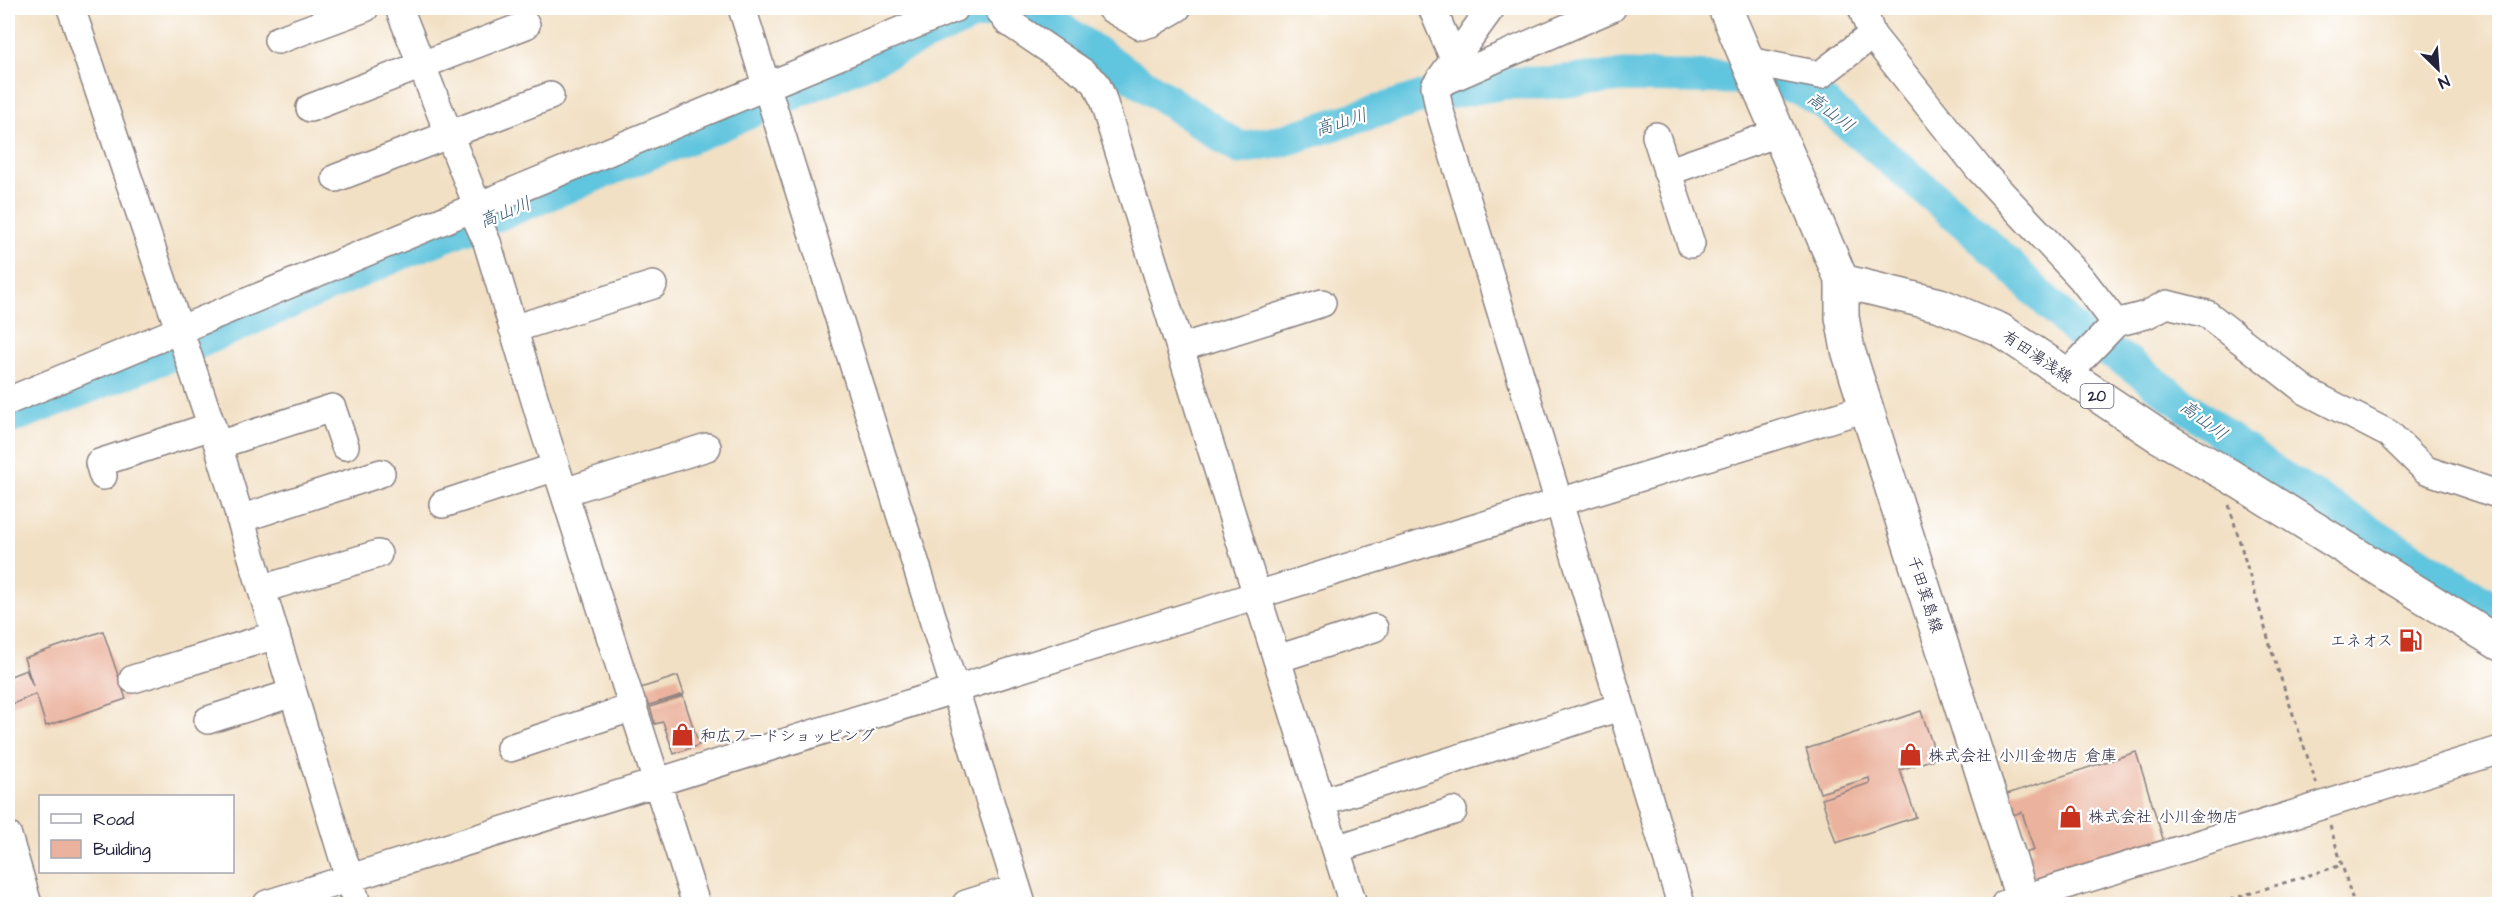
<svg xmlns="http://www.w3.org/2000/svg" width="2507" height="912" viewBox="0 0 2507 912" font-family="'Architects Daughter','Klee One',sans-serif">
	<rect width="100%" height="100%" fill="#fff"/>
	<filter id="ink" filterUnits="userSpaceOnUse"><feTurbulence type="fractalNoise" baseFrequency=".0167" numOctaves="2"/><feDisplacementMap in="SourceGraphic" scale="12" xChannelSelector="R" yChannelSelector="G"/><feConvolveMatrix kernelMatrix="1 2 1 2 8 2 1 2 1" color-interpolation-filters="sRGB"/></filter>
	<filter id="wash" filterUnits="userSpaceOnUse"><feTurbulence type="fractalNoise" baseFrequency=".008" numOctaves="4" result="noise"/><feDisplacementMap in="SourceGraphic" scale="24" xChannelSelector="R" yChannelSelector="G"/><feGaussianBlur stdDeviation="1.35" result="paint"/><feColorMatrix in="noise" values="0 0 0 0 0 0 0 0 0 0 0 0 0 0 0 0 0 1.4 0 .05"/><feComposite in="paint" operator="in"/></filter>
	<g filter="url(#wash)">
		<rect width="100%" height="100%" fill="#f2e0c4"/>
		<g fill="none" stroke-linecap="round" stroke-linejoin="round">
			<path stroke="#61c5de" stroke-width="33" d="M1015,8L1036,12L1239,148L1278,142L1419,98L1505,83H1544L1625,76L1734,78L1776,82L1798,88L1826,105L1976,233L2086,340L2126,361L2268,468L2500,612
				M8,419L163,358L405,252L723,124L972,15L1003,8"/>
		</g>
		<g id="blocks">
			<path fill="#ebb29d" d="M103,631L126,699L46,726L36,694L8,706V677L26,670L33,686L24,658Z
				M678,676L684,694L637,709L631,691Z
				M683,696L699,745L674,754L663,722L655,724L650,707Z
				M1921,711L1937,758L1900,770L1916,817L1836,843L1822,799L1870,783L1869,778L1820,793L1806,749Z
				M2136,752L2165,845L2030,888L2019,855L2034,850L2022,812L2013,815L2008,810L2001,796Z"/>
		</g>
	</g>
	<g filter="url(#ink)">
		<use href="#blocks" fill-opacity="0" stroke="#8a8180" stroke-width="1.5"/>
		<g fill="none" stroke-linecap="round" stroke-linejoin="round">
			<defs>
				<path id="minor" d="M71,8L218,445L357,904
					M399,8L477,205
					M742,8L1022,904
					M998,8L1007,21L1084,73L1096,83L1102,97L1353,904
					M1110,8L1141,26L1151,23L1177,8
					M1432,8L1460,73
					M1491,8L1435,86L1439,108L1681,904
					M1862,8L1872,35L1979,169L2081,278L2116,323
					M278,40L365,8
					M1748,61L1820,75L1872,35
					M1436,85L1612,8
					M310,108L526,25
					M1656,136L1691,244
					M1667,172L1778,133
					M336,178L550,96
					M471,207L487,242L544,430L696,904
					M513,329L653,285
					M1180,348L1322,303
					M2066,375L2116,323L2146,315L2167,304L2207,314L2306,391L2389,434L2426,470L2500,495
					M8,401L955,8
					M218,445L332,408L345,446
					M103,476L99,463L212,426
					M564,492L707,447
					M443,504L556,467
					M240,519L381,473
					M262,589L378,554
					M1277,659L1374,628
					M133,679L276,635
					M208,720L293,693
					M510,748L634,707
					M1321,802L1620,707
					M8,836L28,904
					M1336,849L1453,811
					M267,904L1257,595L1866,408
					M966,904L1017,888
					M2005,904L2500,750"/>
				<path id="major" d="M1725,8L1842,281V317L1848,350L2024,904
					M1842,281L1940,305L2000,330L2157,435L2230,476L2500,644"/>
			</defs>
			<use href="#minor" stroke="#8a8180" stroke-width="30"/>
			<use href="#major" stroke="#8a8180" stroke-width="36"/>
			<path stroke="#8a8180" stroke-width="3" stroke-dasharray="4.5 4.5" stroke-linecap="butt" d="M2229,505L2273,655L2317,785
				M2330,826L2354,904
				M2222,902L2342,865"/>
			<use href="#minor" stroke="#fff" stroke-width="27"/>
			<use href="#major" stroke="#fff" stroke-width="33"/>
		</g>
	</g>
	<defs>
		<symbol id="fuel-bare" viewBox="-9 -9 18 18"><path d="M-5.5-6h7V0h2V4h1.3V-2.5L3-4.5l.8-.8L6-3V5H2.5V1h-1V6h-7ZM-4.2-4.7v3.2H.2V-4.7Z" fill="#c8321e" stroke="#fff" stroke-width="2.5" paint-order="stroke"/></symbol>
		<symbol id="shop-bare" viewBox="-9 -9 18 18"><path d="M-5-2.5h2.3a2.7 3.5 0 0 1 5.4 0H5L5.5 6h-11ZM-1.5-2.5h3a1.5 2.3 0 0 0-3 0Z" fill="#c8321e" stroke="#fff" stroke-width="2.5" paint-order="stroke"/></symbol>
	</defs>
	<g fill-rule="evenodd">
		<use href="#fuel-bare" x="2394" y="624" width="33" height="33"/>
		<use href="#shop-bare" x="666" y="718" width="33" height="33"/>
		<use href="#shop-bare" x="1894" y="738" width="33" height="33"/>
		<use href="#shop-bare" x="2054" y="800" width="33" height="33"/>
	</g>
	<g text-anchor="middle" stroke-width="4.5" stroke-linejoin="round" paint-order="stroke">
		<rect fill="#fff" stroke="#646476" stroke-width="1.5" x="2080.5" y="384" width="33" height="24" rx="4.5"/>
		<g font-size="15" font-weight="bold" fill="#22223b">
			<text x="2097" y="401">20</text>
		</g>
		<g font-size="16" fill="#22223b" stroke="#fff">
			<text transform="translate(2038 356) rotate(34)" y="6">有田湯浅線</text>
			<text transform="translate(1926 594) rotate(72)" y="6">千田箕島線</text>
		</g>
		<g font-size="16" fill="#22223b" stroke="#fff" text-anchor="start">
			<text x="2393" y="646" text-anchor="end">エネオス</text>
			<text x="700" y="741">和広フードショッピング</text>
			<text x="1928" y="761">株式会社 小川金物店 倉庫</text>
			<text x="2088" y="822">株式会社 小川金物店</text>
		</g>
		<g font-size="18" font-style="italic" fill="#385b74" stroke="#fff">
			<text transform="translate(1831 112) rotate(37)" y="6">高山川</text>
			<text transform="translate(1341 122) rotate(-17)" y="6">高山川</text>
			<text transform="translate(505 212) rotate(-22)" y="6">高山川</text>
			<text transform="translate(2204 420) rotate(37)" y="6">高山川</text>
		</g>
	</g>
	<rect width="2507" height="912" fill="none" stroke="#fff" stroke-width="30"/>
	<rect x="39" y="795" width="195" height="78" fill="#ffffff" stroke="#a7a7b1" stroke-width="1.5"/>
	<rect x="51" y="814" width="30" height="9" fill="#ffffff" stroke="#a7a7b1" stroke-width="1.5"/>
	<text x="93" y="825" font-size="18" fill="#22223b">Road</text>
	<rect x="51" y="840" width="30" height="18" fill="#ebb29d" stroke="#a7a7b1" stroke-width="1.5"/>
	<text x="93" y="855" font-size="18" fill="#22223b">Building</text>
	<g transform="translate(2438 69) rotate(155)" stroke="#ffffff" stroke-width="4.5" paint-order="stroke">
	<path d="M0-4.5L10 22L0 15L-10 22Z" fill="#22223b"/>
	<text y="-9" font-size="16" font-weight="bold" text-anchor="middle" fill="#22223b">N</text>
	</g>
</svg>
